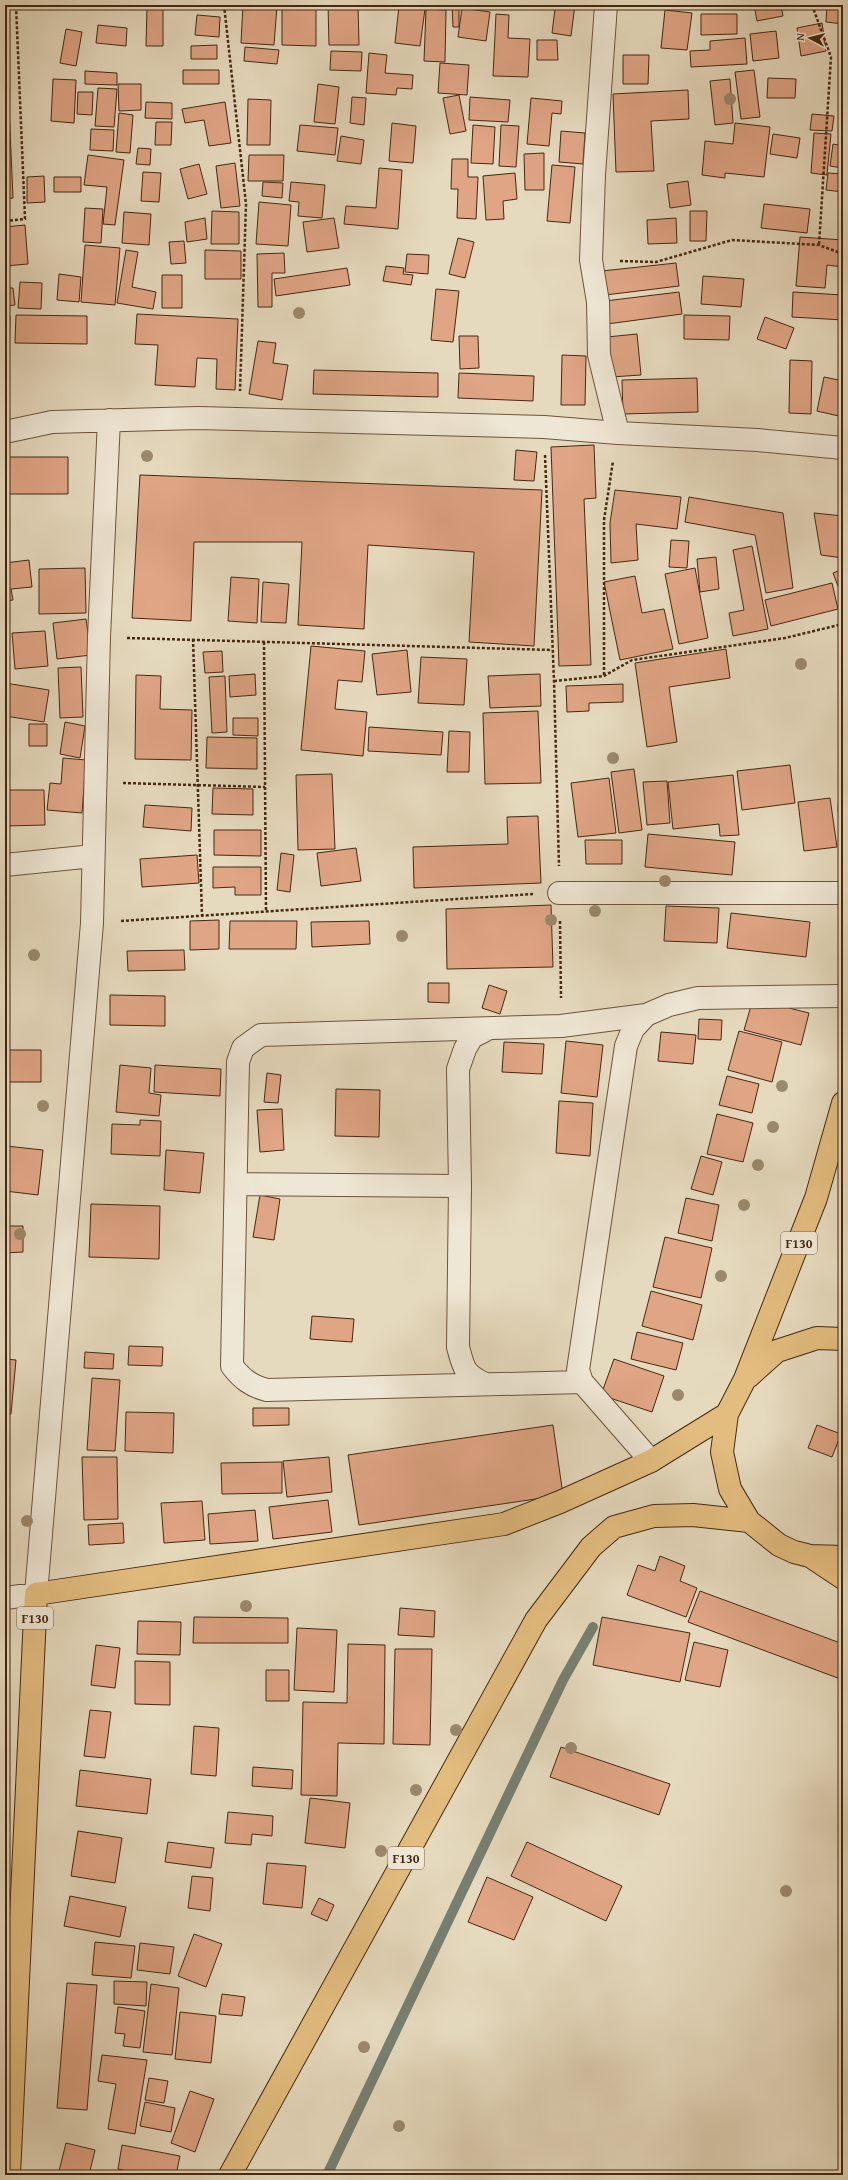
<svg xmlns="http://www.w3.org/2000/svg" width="848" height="2180" viewBox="0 0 848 2180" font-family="'Gentium Book Plus',serif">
	<rect width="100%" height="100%" fill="#e6dabe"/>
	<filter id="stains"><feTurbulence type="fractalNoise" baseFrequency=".005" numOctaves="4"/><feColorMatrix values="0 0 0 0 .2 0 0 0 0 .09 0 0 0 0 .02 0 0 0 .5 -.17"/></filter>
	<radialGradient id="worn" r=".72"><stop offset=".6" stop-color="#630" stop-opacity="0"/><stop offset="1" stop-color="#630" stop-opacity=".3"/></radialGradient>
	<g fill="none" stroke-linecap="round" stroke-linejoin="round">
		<path stroke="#768071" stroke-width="10" d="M327,2175L563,1680L593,1627"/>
	</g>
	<path fill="#e0a585" stroke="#452810" d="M243,5H277L274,45L241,43Z
		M282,5H316V46L282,45Z
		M328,5H358L359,45H329Z
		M452,5H459V27H453Z
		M541,5H575L571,36L552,33L555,9L541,7Z
		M754,5H781L783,16L757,21Z
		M827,5H843V24L826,22Z
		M399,6L425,9L420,46L395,43Z
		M147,7H163V46H146Z
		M462,8L490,12L486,41L458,37Z
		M426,9L446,10L445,62L424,61Z
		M665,10L692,13L687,50L661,48Z
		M496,14L509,15L508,38L530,39L528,77L493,76Z
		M701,14H737V34L701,35Z
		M197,15L220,17L219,37L195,35Z
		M822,23L826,51L801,56L797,28Z
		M98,25L127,28L126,46L96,43Z
		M66,29L82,32L76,66L60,63Z
		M776,31L779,58L753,61L750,34Z
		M745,38L747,64L691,67L690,51L710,50V41Z
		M537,40H557L558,60H537Z
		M217,45V59H191V46Z
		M245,47L279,50L277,64L244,61Z
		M331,51L362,52L361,71L330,70Z
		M369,53L387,55L385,73L413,75L412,89L397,88L396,95L366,93Z
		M623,55H649L648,84H623Z
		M440,63L469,65L467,95L438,93Z
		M183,70H219V84H183Z
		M754,70L760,117L741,119L735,72Z
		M85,71L117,73V85L85,84Z
		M768,78L796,79L795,98H767Z
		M53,79L76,80L74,123L51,121Z
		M730,79L733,123L715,125L710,81Z
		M118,84H141V110L119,111Z
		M318,84L339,87L335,124L314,122Z
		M98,88L117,89L114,127L95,126Z
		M688,90L689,119L651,121L654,171L616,172L613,94Z
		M78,92H93L92,115L77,114Z
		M459,95L466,131L450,134L443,98Z
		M352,97L366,98L364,125L350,123Z
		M470,97L510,100L508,122L469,120Z
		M531,98L562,101L561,114L552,113L549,146L527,144Z
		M248,99L271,100L270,145H247Z
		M146,102L172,103V119L145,118Z
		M225,102L231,143L209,146L204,120L185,123L182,109Z
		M5,107H9L13,198L5,199Z
		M119,113L133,115L130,153L116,152Z
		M812,114L834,116L832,131L810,130Z
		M156,122H172L171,145H155Z
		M392,123L416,126L413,163L389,161Z
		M735,123L770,127L764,177L725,173V178L702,175L705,141L733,144Z
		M300,125L338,128L335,155L297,151Z
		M473,125L495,127L493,164L471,163Z
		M501,125L519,126L516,167L499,166Z
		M91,129L114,130L113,151L90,150Z
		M561,131L585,133L583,164L559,162Z
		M814,133L831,134L827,175L811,173Z
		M773,134L800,138L797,158L770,154Z
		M341,136L364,140L361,164L337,161Z
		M833,144L843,146V168L830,166Z
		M138,148L151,149L150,165L136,164Z
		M544,153V190H525L524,154Z
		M88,155L124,160L115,225L103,224L107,187L84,185Z
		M249,155H284L283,181H248Z
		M452,159H468V177H478L476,219L457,218L458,189H451Z
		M235,163L240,206L221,208L216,166Z
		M199,164L207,194L188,199L180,169Z
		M552,165L575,167L570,223L547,221Z
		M379,168L402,170L398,229L344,224L346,206L376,208Z
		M143,172L161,173L159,202L141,201Z
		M515,173L517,199L503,201L504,219L486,220L483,176Z
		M828,173L843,174V192L826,190Z
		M44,176L45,202L27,203V177Z
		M54,177H81V192H54Z
		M688,181L691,205L670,208L667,184Z
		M263,182L283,183L282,198L262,196Z
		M291,182L325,185L322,218L298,216L299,202L289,201Z
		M259,202L291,205L288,246L256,244Z
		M764,204L810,209L807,233L761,228Z
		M85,208L103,209L101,243L83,242Z
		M212,211L239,212V244H211Z
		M690,211H707L706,241H690Z
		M124,212L151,214L149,245L122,243Z
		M205,218L207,239L187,242L185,222Z
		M334,218L339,248L307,252L303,222Z
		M676,218L677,243L648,244L647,220Z
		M25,225L28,264L5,266V227Z
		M800,237L843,240V267L827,265L825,288L796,286Z
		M458,238L474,242L465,278L449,274Z
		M184,241L186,263L171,264L169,242Z
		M85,245L120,248L115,305L81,302Z
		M126,250L138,252L132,287L156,292L153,309L117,303Z
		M205,250L241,251V279H205Z
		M284,253L285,273H272V307H258L257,254Z
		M407,254L429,255L428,274L405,272Z
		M676,263L679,286L605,295L602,271Z
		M386,266L404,268L403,274L413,275L411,285L383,281Z
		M347,268L350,285L276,296L274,279Z
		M59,274L81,277L79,302L57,300Z
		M162,275H182V308H162Z
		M703,276L744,279L741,307L701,304Z
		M20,282L42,283L41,309L18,308Z
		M5,288H13L15,305L5,306Z
		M436,289L459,291L453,342L431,340Z
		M679,292L682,314L607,324L605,301Z
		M793,292L843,295V320L792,317Z
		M137,314L238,319L235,390L216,389L217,359L197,358L195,387L155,385L158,345L135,344Z
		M16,315L87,316V344L15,343Z
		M684,315L730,316L729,340L684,339Z
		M5,316H10L9,374H5Z
		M765,317L794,328L786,349L757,339Z
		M637,334L641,375L611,377L607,337Z
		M459,336H478L479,368L460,369Z
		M258,341L276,343L273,363L288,365L282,400L249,394Z
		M562,355L586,356L585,405H561Z
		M790,360L812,361L811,414L789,413Z
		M314,370L438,373V397L313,394Z
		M459,373L534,376L533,401L458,398Z
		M824,377L843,381V417L817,411Z
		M697,378L698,412L623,414L622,380Z
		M594,445L596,498L584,499L591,665L559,666L551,447Z
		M516,450L537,452L534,481L514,480Z
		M5,457H68V494H5Z
		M140,475L542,490L534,646L469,642L474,552L368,545L364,629L298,625L302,542H194L191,621L132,618Z
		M615,490L681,497L677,529L636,524L638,560L611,563L610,523Z
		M689,497L783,513L793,588L766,593L755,535L685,522Z
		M814,513L843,516V558L821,555Z
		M671,540L689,541L687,568L669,567Z
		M752,546L768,629L733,636L729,613L744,610L733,550Z
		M716,557L719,589L700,592L697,559Z
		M29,560L32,587L11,589L13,600L5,601V563Z
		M85,568L86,613L39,614V569Z
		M695,568L708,638L679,644L665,574Z
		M843,569V599L833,573Z
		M635,576L642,613L664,609L673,649L620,660L604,582Z
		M231,577L259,579L257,623L228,621Z
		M263,582L289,584L286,623L261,622Z
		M832,583L838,609L771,626L765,600Z
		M86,619L91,655L57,659L53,623Z
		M45,631L48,666L15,669L12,633Z
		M311,646L365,651L362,682L338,680L335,709L367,712L363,756L301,750Z
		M726,649L730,678L669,687L677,742L647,747L635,663Z
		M407,650L411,692L377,695L372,654Z
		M222,651L223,672L205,673L203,652Z
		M421,657L467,659L464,705L418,703Z
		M81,667L83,717L60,718L58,668Z
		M255,674L256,695L230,697L229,676Z
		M540,674L541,706L490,708L488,676Z
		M136,675L161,676L160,709L192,710L191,760L135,759Z
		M225,676L227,732L212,733L209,677Z
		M5,683L49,690L44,722L5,716Z
		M623,684V702L589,703V711L567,712L566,686Z
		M538,711L541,783L485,784L483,713Z
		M233,718H258V736L233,735Z
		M65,722L85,726L80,758L60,754Z
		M29,724H47V746H29Z
		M842,725H843V812H838Z
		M369,727L443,732L441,755L368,751Z
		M449,731L470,732L469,772H447Z
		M207,737L257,738V769L206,768Z
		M63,758L86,760L82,813L47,810L50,783L61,784Z
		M790,765L795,803L742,810L737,771Z
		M634,769L642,830L619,833L611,772Z
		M332,774L335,849L298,850L296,775Z
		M733,775L739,835L720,836L719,824L673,829L668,782Z
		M609,778L616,833L578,837L571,783Z
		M667,781L670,823L647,825L643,782Z
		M213,788L253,789V815L212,814Z
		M5,790H44L45,825L5,826Z
		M830,798L837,847L804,851L798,802Z
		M145,805L192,808L191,831L143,827Z
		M538,816L541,883L414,888L413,847L508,844L507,817Z
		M214,830H261V856L214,855Z
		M648,834L735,842L732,875L645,867Z
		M585,840H622V864H586Z
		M356,848L361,881L321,886L317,853Z
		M281,853L294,855L290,892L277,890Z
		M197,855L199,883L142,887L140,859Z
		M213,867H261V895H235V887L213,888Z
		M551,905L553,967L447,969L446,909Z
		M666,906L719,908L717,943L664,941Z
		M731,913L810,922L806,957L727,948Z
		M219,920V949L190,950V921Z
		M230,921H297L296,949H229Z
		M369,921L370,944L312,947L311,922Z
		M184,950L185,970L128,971L127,951Z
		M428,983H449V1003L428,1002Z
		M489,985L507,991L500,1014L482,1008Z
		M110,995L165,996V1026L110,1025Z
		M753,999L809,1013L801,1045L744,1030Z
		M699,1019L722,1020L721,1040L698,1039Z
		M739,1031L782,1042L772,1082L728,1070Z
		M661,1032L696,1035L693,1064L658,1061Z
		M566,1041L603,1045L597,1097L561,1093Z
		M504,1042L544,1044L542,1074L502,1072Z
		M5,1050H41V1082H5Z
		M120,1065L151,1068L149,1093L161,1095L159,1116L116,1112Z
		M155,1065L221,1069L220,1096L154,1092Z
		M267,1073L281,1075L278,1103L264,1102Z
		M727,1076L759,1084L752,1113L719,1105Z
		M336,1089L380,1090L379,1137L335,1136Z
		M559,1101L593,1103L590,1156L556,1153Z
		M282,1109L284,1150L260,1152L257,1110Z
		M717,1114L753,1123L743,1162L707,1154Z
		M140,1120L161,1121L160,1156L111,1154L112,1124L140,1125Z
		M6,1146L43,1150L38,1195L5,1191Z
		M166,1150L204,1153L200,1193L164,1190Z
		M701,1156L722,1162L713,1195L691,1189Z
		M260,1195L280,1199L274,1240L253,1237Z
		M686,1198L719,1205L712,1241L678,1233Z
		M91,1204L160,1206L159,1259L89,1257Z
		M5,1226H23V1252L5,1253Z
		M665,1237L712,1248L701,1298L653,1287Z
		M651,1291L702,1305L693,1340L642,1326Z
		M312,1316L354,1319L352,1342L310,1339Z
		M637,1332L683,1343L676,1370L631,1359Z
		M129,1346L163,1347L162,1366L128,1365Z
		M85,1352L114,1354L113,1369L84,1368Z
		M5,1359L16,1360L11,1414H5Z
		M614,1359L664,1376L652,1412L601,1395Z
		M92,1378L120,1380L115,1451L87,1450Z
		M253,1408H289V1425L253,1426Z
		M126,1412L174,1413L173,1453L125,1451Z
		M553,1425L563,1495L359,1525L348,1455Z
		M817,1425L841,1434L832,1457L808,1448Z
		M82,1457H117L118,1519L84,1520Z
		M329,1457L332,1492L287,1497L283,1461Z
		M282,1462V1493L222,1494L221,1463Z
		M328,1500L332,1532L273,1539L269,1507Z
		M202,1501L205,1540L164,1543L161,1503Z
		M255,1510L258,1541L210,1544L208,1514Z
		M123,1523L124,1543L89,1545L88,1525Z
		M660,1556L685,1566L680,1581L697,1588L686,1617L627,1595L638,1565L655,1571Z
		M700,1591L843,1644V1680L688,1622Z
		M400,1608L435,1611L434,1637L398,1635Z
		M194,1617L288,1618V1643H193Z
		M602,1617L690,1633L680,1682L593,1665Z
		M138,1621L181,1622L180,1655L137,1654Z
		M297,1628L337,1630L334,1692L294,1690Z
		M694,1642L728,1650L720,1687L685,1680Z
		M348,1644L385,1645L384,1744L338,1743L337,1796L301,1795L303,1702L347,1703Z
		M96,1645L120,1648L115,1688L91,1685Z
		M395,1649H432L430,1745L393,1744Z
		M135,1661L170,1662V1705L135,1704Z
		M266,1670H289V1701H266Z
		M90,1710L111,1712L105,1758L84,1756Z
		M194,1726L219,1728L216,1776L191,1774Z
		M561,1747L670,1784L659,1815L550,1777Z
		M253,1767L293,1770L292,1789L252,1786Z
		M80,1770L151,1779L147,1814L76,1806Z
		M310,1798L350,1803L345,1848L305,1843Z
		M228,1812L273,1816L272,1836L252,1834L251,1845L225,1843Z
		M78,1831L122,1838L115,1883L71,1876Z
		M168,1842L214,1848L211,1868L165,1862Z
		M527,1842L622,1886L606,1921L511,1876Z
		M267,1863L306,1866L302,1908L263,1904Z
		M192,1876L213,1878L210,1911L188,1908Z
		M487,1877L533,1897L514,1940L468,1922Z
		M70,1896L126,1907L120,1937L64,1926Z
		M319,1898L334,1905L327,1921L311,1914Z
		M194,1934L222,1944L206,1987L178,1976Z
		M95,1942L135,1946L131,1978L92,1975Z
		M140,1943L174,1947L170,1974L137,1970Z
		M114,1981L147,1982L146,2006L114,2004Z
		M67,1983L97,1985L87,2110L57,2108Z
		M151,1984L179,1988L172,2055L143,2052Z
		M222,1994L245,1997L242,2016L219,2014Z
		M118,2007L145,2011L140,2048L123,2046L125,2034L115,2033Z
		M180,2012L216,2016L211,2063L175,2059Z
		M102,2055L147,2060L135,2134L108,2129L116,2084L98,2081Z
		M149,2078L168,2081L164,2103L145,2100Z
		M190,2091L214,2099L195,2152L171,2143Z
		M145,2102L175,2108L171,2132L140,2126Z
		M66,2143L95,2150L89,2175H58Z
		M122,2145L180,2156L176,2175H144L118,2169Z"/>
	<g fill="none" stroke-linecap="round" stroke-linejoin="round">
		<defs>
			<path id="minor" d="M606,5L594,175L591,260L598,302L599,355L618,433
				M5,432L52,422L198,418L544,427L618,433L757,440L843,448
				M5,865L93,856
				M559,893H843
				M646,1015L633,1029L626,1046L578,1370L582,1382L651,1461
				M237,1184L460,1186
				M582,1382L267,1390C251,1386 242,1379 232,1366L238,1062L243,1048L261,1035L561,1026L646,1015L669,1005L698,998L843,996
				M485,1384C464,1374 464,1369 458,1347L460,1186L458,1069L465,1049L472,1037L488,1029
				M5,1598L36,1594L92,923L99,637L109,420"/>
			<path id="major" d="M843,1103L816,1198L745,1379L727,1414L722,1452L730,1489L749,1521L779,1545L794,1552L810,1556L843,1557
				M748,1377L777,1351L817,1338L843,1339
				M810,1556L843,1578
				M9,2175L36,1594L504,1524L560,1502L651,1461L727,1414
				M230,2175L536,1620L591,1547L614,1527L654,1516L693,1515L749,1521"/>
		</defs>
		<use href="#minor" stroke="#6d543c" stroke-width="24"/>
		<use href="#major" stroke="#452810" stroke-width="24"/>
		<path stroke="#452810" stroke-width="2.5" stroke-dasharray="3 2" stroke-linecap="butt" d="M224,5L246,204L240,391
			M812,5L831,57L819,245
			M5,221L25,219L16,5
			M620,261L656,262L732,240L819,245L843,254
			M545,455L554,681L559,866
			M127,638L552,650
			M193,639L202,915
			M264,642L266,912
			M604,675V520L613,461
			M554,681L604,676L632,660L785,638L843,624
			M123,783L265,787
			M121,921L533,894
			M560,921L561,998"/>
		<use href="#minor" stroke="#efe7d5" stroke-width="22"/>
		<use href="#major" stroke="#e3bd7f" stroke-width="22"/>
	</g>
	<g fill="#9b896c">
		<circle cx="730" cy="99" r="6"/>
		<circle cx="299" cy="313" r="6"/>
		<circle cx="147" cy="456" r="6"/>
		<circle cx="801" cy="664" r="6"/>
		<circle cx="613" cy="758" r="6"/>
		<circle cx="665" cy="881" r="6"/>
		<circle cx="595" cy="911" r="6"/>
		<circle cx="551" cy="920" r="6"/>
		<circle cx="402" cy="936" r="6"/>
		<circle cx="34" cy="955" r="6"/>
		<circle cx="782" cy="1086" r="6"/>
		<circle cx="43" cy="1106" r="6"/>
		<circle cx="773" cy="1127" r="6"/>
		<circle cx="758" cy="1165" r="6"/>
		<circle cx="744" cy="1205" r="6"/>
		<circle cx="20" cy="1234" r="6"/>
		<circle cx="721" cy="1276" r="6"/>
		<circle cx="678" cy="1395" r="6"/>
		<circle cx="27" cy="1521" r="6"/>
		<circle cx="246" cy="1606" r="6"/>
		<circle cx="456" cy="1730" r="6"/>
		<circle cx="571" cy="1748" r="6"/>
		<circle cx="416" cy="1790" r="6"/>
		<circle cx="381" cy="1851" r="6"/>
		<circle cx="786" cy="1891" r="6"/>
		<circle cx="364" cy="2047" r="6"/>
		<circle cx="399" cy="2126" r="6"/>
	</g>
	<g text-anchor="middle" stroke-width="4" stroke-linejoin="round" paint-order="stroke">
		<g fill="#efe7d5" stroke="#78614b" stroke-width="1">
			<rect x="781" y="1232" width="36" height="22" rx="3"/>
			<rect x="17" y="1607" width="36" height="22" rx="3"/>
			<rect x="388" y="1847" width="36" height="22" rx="3"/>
		</g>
		<g font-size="13" font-weight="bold" fill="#452810">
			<text x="799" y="1248">F130</text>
			<text x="35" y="1623">F130</text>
			<text x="406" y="1863">F130</text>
		</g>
	</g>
	<rect width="848" height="2180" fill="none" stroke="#e6dabe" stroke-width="20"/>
	<rect x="6" y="6" width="836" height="2168" fill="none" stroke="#452810" stroke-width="2"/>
	<rect x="10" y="10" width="828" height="2160" fill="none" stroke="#452810"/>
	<g transform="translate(810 38) rotate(277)" stroke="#efe7d5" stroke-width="3" paint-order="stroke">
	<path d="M0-3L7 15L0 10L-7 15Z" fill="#452810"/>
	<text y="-6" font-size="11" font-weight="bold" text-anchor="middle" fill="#452810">N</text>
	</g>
	<rect width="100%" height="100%" filter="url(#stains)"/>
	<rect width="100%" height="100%" fill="url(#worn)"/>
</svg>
